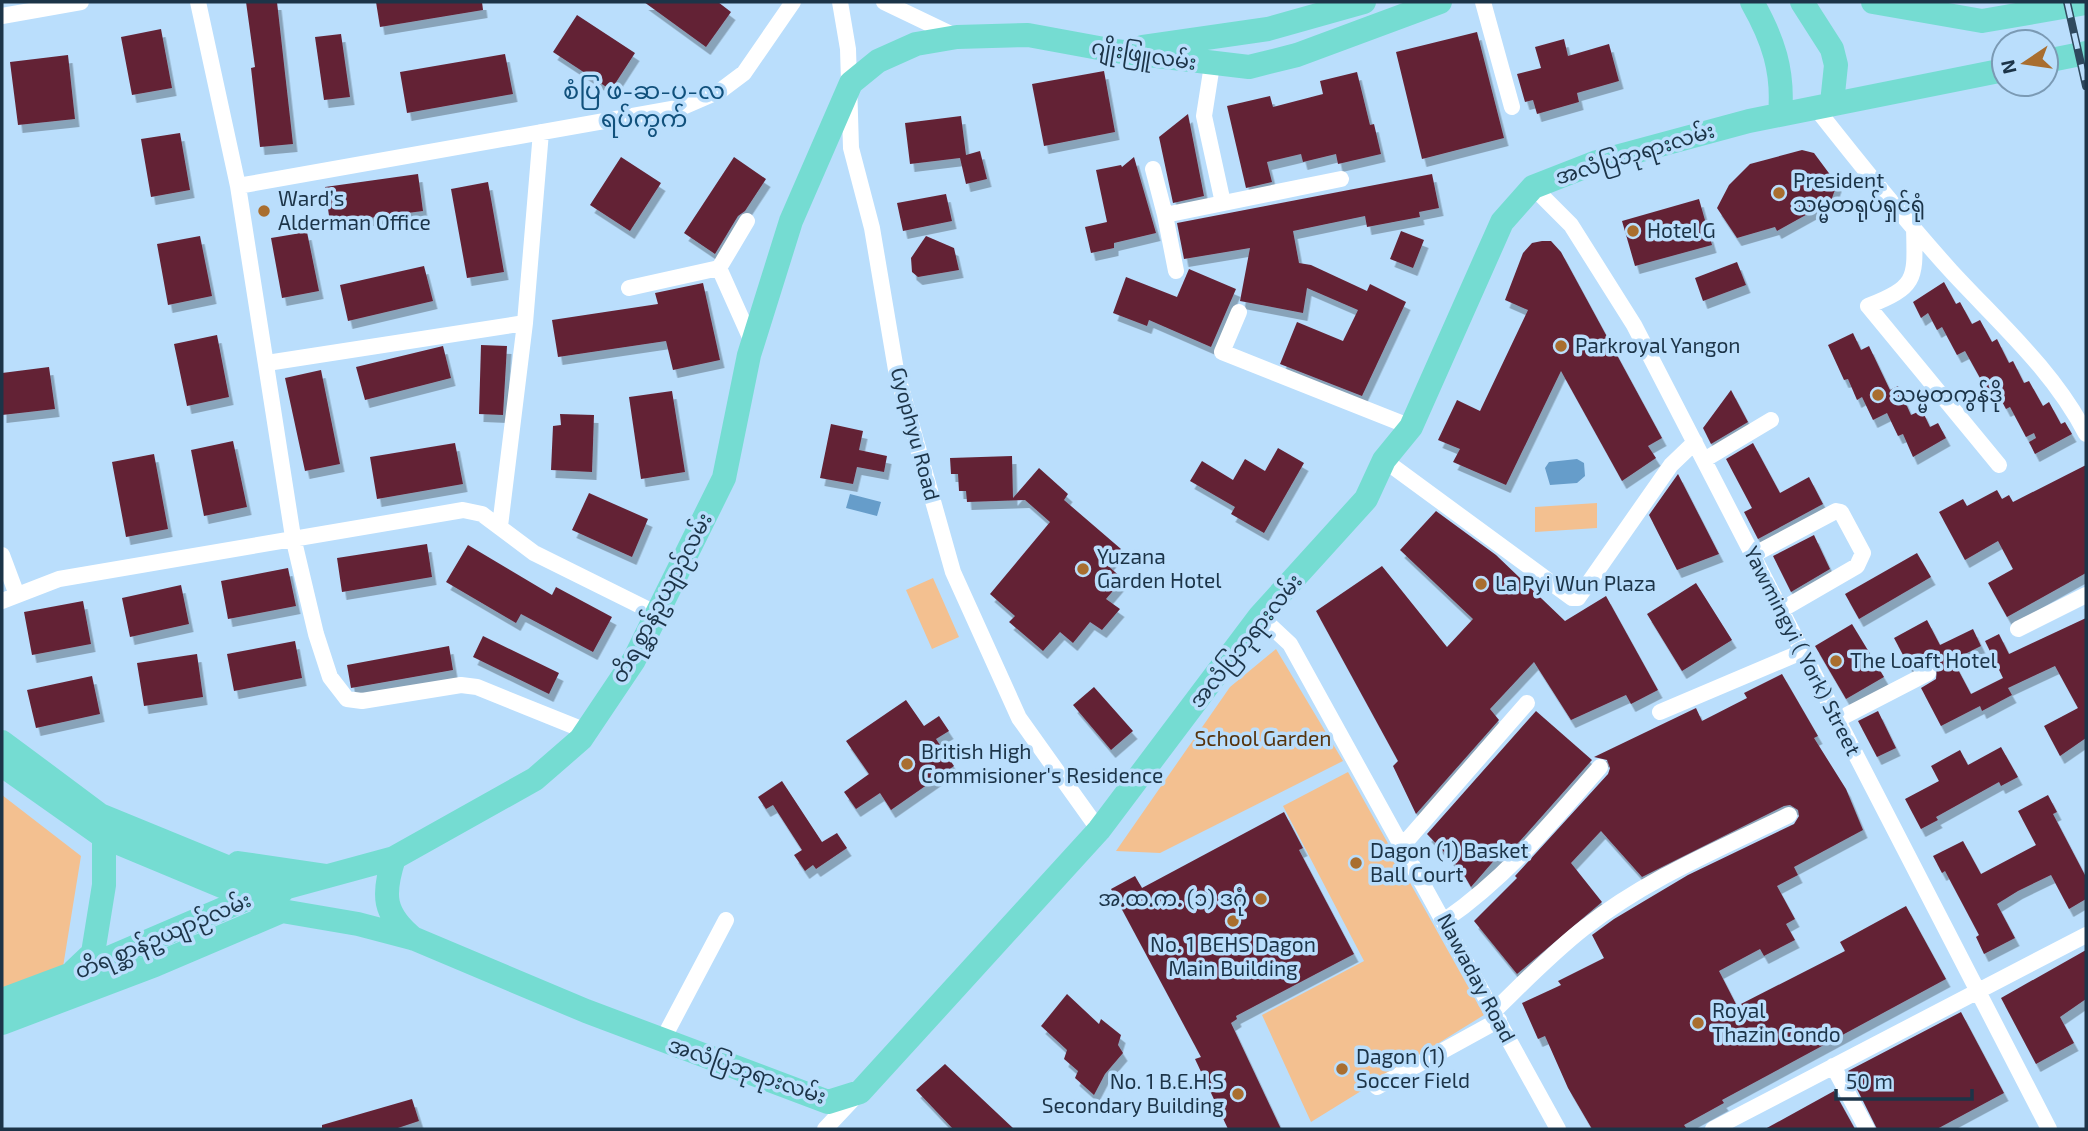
<svg xmlns="http://www.w3.org/2000/svg" width="2088" height="1131" viewBox="0 0 2088 1131" font-family="'Exo 2','Noto Sans Myanmar',sans-serif">
	<defs>
		<filter id="shadow"><feDropShadow dx="4.5" dy="8" stdDeviation="0" flood-color="#0004"/></filter>
	</defs>
	<rect width="100%" height="100%" fill="#badefc"/>
	<path fill="#f3c090" d="M1597,503V528L1535,532V507Z
		M933,578L959,637L932,649L906,590Z
		M1276,649L1343,761L1160,853L1116,851L1230,687Z
		M1348,772L1484,1015L1311,1122L1262,1015L1364,961L1283,806Z
		M2,795L81,856L63,967L2,989Z"/>
	<path fill="#669dca" d="M1577,459L1584,463L1585,476L1577,483L1550,485L1545,468L1549,462Z
		M850,494L881,502L877,516L846,508Z"/>
	<path fill="#632336" filter="url(#shadow)" d="M246,2H277L293,144L260,147L251,68L255,67Z
		M376,2H482L483,10L380,27Z
		M644,2H718L731,12L706,47Z
		M577,15L635,53L611,90L553,52Z
		M161,29L172,88L132,95L121,37Z
		M1477,32L1504,138L1422,159L1396,52Z
		M341,34L350,97L324,100L315,37Z
		M1564,39L1568,56L1609,44L1619,81L1577,93L1579,102L1537,114L1533,100L1525,102L1517,74L1541,68L1535,47Z
		M505,54L513,94L407,113L400,72Z
		M68,55L75,119L18,125L10,62Z
		M1104,71L1115,132L1044,146L1032,84Z
		M1357,72L1370,125L1374,124L1381,154L1338,164L1336,154L1303,162L1301,154L1267,162L1272,182L1246,188L1227,106L1270,96L1273,107L1323,94L1320,81Z
		M1188,114L1204,196L1173,203L1159,137Z
		M961,116L966,155L980,151L987,179L966,184L960,158L910,164L905,123Z
		M180,133L190,190L151,197L141,139Z
		M1802,150L1814,153L1837,184L1831,201L1777,231L1775,227L1737,238L1717,208L1729,185L1750,164Z
		M621,157L661,183L630,231L590,205Z
		M734,157L766,179L745,211L738,216L715,254L684,233Z
		M1134,157L1156,233L1114,243V248L1091,253L1085,227L1107,222L1096,170L1121,165L1122,167Z
		M418,174L423,211L330,223L325,187Z
		M1432,174L1439,208L1419,212L1420,217L1367,227L1365,216L1293,231L1299,263L1311,265L1367,291L1370,284L1406,302L1362,396L1280,364L1297,322L1343,341L1358,310L1307,288L1303,313L1240,301L1250,248L1184,259L1177,223Z
		M488,182L504,272L467,278L451,189Z
		M946,194L952,221L903,231L897,203Z
		M1699,199L1712,245L1635,266L1622,221Z
		M1401,231L1424,240L1413,268L1390,259Z
		M307,232L319,291L282,298L271,238Z
		M200,236L212,296L168,305L157,244Z
		M926,236L954,248L959,270L918,277L912,272L911,258Z
		M1542,241H1551L1561,252L1662,438L1648,446L1656,458L1622,481L1561,371L1506,485L1453,462L1460,449L1438,440L1457,400L1480,411L1528,310L1505,300L1523,253L1532,243Z
		M1737,262L1746,285L1703,301L1695,278Z
		M424,266L433,301L348,321L340,285Z
		M1189,269L1236,289L1211,347L1149,320L1147,326L1113,313L1126,277L1177,297Z
		M1944,282L1956,304L1960,302L1972,324L1980,320L1992,342L1997,339L2009,363L2013,361L2024,383L2029,381L2043,406L2049,402L2061,424L2065,422L2072,434L2035,454L2029,442L2036,438L2034,433L2026,437L2010,407L2006,409L1997,392L1990,396L1965,351L1957,355L1942,327L1937,330L1928,313L1921,318L1913,302Z
		M703,283L720,360L673,370L666,341L558,357L552,320L658,304L655,293Z
		M1853,333L1861,350L1869,346L1890,390L1898,386L1911,415L1922,410L1930,427L1938,423L1946,438L1913,457L1903,434L1898,436L1887,413L1873,420L1862,397L1857,400L1848,379L1844,380L1828,345Z
		M217,335L229,397L187,406L174,344Z
		M481,345L507,346L503,415L479,414Z
		M443,346L451,378L365,400L356,367Z
		M49,367L55,409L2,415V373Z
		M321,370L340,464L305,471L285,378Z
		M1731,390L1748,422L1711,444L1703,428Z
		M672,391L685,472L641,479L629,397Z
		M560,414L594,415L592,472L551,470L553,426L561,425Z
		M831,424L863,431L859,450L887,456L884,472L857,467L853,484L820,478Z
		M233,441L247,507L204,516L191,450Z
		M455,443L463,484L377,499L370,457Z
		M1753,443L1780,493L1809,477L1823,504L1758,539L1744,512L1752,508L1726,459Z
		M1278,448L1304,463L1264,533L1231,514L1235,507L1190,481L1202,461L1233,480L1245,459L1265,471Z
		M154,454L168,529L126,537L112,462Z
		M1012,456L1013,498L1039,468L1068,494L1064,500L1121,549L1107,565L1123,579L1106,599L1120,609L1102,630L1090,622L1073,643L1060,632L1043,651L1009,622L1015,616L990,594L1050,522L1025,500L967,502L966,491H959L958,474H951L950,458Z
		M2086,465V573L2007,617L1988,583L2013,569L1998,541L1965,560L1939,512L1963,499L1967,506L1997,490L2002,499L2009,495L2013,502Z
		M1678,474L1719,554L1677,570L1649,515Z
		M589,493L648,519L632,557L572,530Z
		M1436,511L1496,555L1565,621L1606,596L1658,690L1631,704L1626,695L1571,720L1534,662L1490,709L1499,720L1416,814L1393,766L1398,761L1316,611L1382,566L1447,647L1473,619L1400,550Z
		M1814,535L1830,569L1791,592L1773,556Z
		M427,544L432,577L342,592L337,558Z
		M468,545L552,595L556,587L612,617L593,652L521,614L516,623L446,582Z
		M1917,553L1931,577L1859,619L1845,594Z
		M288,568L296,606L228,619L221,581Z
		M1696,583L1732,640L1682,671L1647,614Z
		M181,585L189,624L130,637L122,598Z
		M83,601L91,644L32,655L24,612Z
		M2086,618V738L2060,756L2044,726L2078,708L2055,666L2008,688L2012,695L1982,711L1980,706L1941,726L1921,688L1936,679L1937,668L1928,663L1911,670L1894,638L1927,620L1940,645L1973,629L1981,646L1953,660L1971,694L2003,678L1985,641L1999,634L2009,654Z
		M1852,624L1884,677L1846,699L1815,646Z
		M483,636L559,673L549,694L473,657Z
		M295,641L302,678L234,691L227,654Z
		M449,646L453,670L351,688L347,665Z
		M197,654L203,697L144,706L137,663Z
		M1782,674L1818,736L1814,738L1846,789L1863,830L1794,867L1798,875L1777,886L1795,919L1786,924L1795,940L1764,956L1760,949L1719,971L1737,1006L1845,951L1840,942L1906,906L1946,979L1722,1100L1724,1103L1684,1125L1687,1129H1592L1568,1088L1545,1036L1538,1039L1522,1003L1561,985L1558,981L1604,958L1592,935L1614,919L1688,875L1794,824L1799,816L1798,810L1790,805L1784,806L1642,877L1601,831L1571,863L1602,902L1517,974L1474,921L1517,878L1515,876L1608,774L1610,768L1607,760L1594,757L1696,708L1702,721L1747,698L1744,693Z
		M92,676L100,714L36,728L27,690Z
		M1094,687L1133,731L1111,750L1073,705Z
		M906,700L924,726L939,716L949,731L936,739L954,766L891,810L880,793L856,809L844,792L869,774L846,741Z
		M1536,711L1592,760L1520,841L1501,860L1498,856L1471,887L1461,870L1427,834Z
		M1878,711L1896,748L1877,757L1858,721Z
		M2001,747L2018,777L2001,786L1999,782L1936,817L1938,820L1921,829L1905,799L1939,781L1931,766L1960,750L1968,765Z
		M782,781L822,842L837,833L847,848L816,869L813,865L805,871L794,855L802,850L773,805L766,809L758,797Z
		M2048,795L2057,812L2053,814L2086,877V899L2069,909L2051,875L2018,891L1997,904L2015,938L1984,954L1976,937L1979,935L1945,871L1942,873L1933,856L1963,841L1981,874L2036,845L2018,811Z
		M1284,812L1303,848L1299,850L1354,954L1236,1016L1237,1019L1231,1023L1281,1129H1228L1195,1059L1201,1057L1111,889L1135,876L1142,888Z
		M2086,950V999L2060,1017L2074,1043L2036,1064L2001,998Z
		M1067,994L1099,1024L1101,1019L1121,1035L1118,1045L1123,1053L1105,1074L1094,1095L1075,1078L1078,1071L1064,1059L1067,1050L1041,1026Z
		M1961,1012L2004,1093L1937,1129H1877L1848,1071Z
		M945,1064L1014,1129H953L916,1090Z
		M1834,1091L1855,1129H1765Z
		M412,1099L419,1121L395,1129H322V1125Z"/>
	<g fill="none" stroke-linecap="round" stroke-linejoin="round">
		<path stroke="#fff" stroke-width="16" d="M198,2L238,186L293,537L316,634L330,677L347,699L362,701L461,685L477,687L586,731
			M840,2L848,49L851,148L872,228L896,370L953,572L1019,718L1099,830
			M884,2L957,37
			M1483,2L1512,107
			M2,16L81,2
			M1212,65L1204,116L1223,203
			M1815,107C1859,163 1903,218 1951,271C1998,322 2054,371 2086,434
			M1153,169L1165,215L1341,179
			M238,186L683,107L720,91L744,73L793,2
			M1533,187L1571,225L1634,325L2049,1129
			M1165,215L1176,271
			M747,221L719,268L753,344
			M1914,226C1915,278 1919,286 1868,306L1999,465
			M629,288L719,268
			M1239,312L1222,352L1411,427
			M267,363L525,323
			M1384,460L1572,598H1578L1671,465L1695,442
			M1704,460L1771,420
			M500,526L525,323L541,132
			M2,555L17,595
			M1753,555L1836,511L1841,512L1863,553L1857,566L1781,610
			M2,601L59,579L463,510L482,514L534,553L657,614
			M1260,616L1290,644L1558,1129
			M2018,629L2086,595
			M1660,712L1804,651
			M1837,720L1928,673
			M1403,845L1527,703
			M1445,920C1506,878 1552,822 1600,767
			M1494,1011C1523,983 1552,953 1584,928C1646,879 1719,849 1789,815
			M662,1041L726,920
			M1833,1066L1867,1129
			M1377,1087L1499,1020
			M825,1129L856,1096
			M1713,1129L2086,935"/>
		<path stroke="#75dcd2" stroke-width="24" d="M1752,2C1773,39 1784,71 1780,114
			M1802,2L1832,49L1836,65L1832,103
			M1873,2L1982,21L2086,3
			M1143,47L1268,29L1364,2
			M2046,61L2086,53
			M2,742L100,815L283,890
			M2,765L104,837L282,911L358,924L415,939L586,1011L828,1102L860,1092L1099,830L1260,616L1366,499L1384,460L1411,427L1502,222L1533,187L1597,162L1749,121L2004,70
			M394,858C382,895 383,914 414,939
			M238,863L327,876
			M74,971L93,953L104,885V837
			M2,1000L69,975L251,897L394,858L535,779L581,739L634,660L724,478L749,355L791,221L851,83L878,61L916,44L957,37L1028,35L1115,51L1249,67L1297,55L1440,2
			M2,1023L155,965L282,911"/>
		<defs>
			<path id="rail" d="M2067,2L2086,86"/>
		</defs>
		<use href="#rail" stroke="#2f495e" stroke-width="8"/>
		<use href="#rail" stroke="#badefc" stroke-width="5" stroke-dasharray="16" stroke-linecap="butt"/>
	</g>
	<g fill="#a96e2f" stroke="#badefc" stroke-width="2.5">
		<circle cx="1779" cy="193" r="7"/>
		<circle cx="264" cy="211" r="7"/>
		<circle cx="1633" cy="231" r="7"/>
		<circle cx="1561" cy="346" r="7"/>
		<circle cx="1878" cy="395" r="7"/>
		<circle cx="1083" cy="569" r="7"/>
		<circle cx="1481" cy="584" r="7"/>
		<circle cx="1836" cy="661" r="7"/>
		<circle cx="907" cy="764" r="7"/>
		<circle cx="1356" cy="863" r="7"/>
		<circle cx="1261" cy="899" r="7"/>
		<circle cx="1233" cy="921" r="7"/>
		<circle cx="1698" cy="1023" r="7"/>
		<circle cx="1342" cy="1069" r="7"/>
		<circle cx="1238" cy="1094" r="7"/>
	</g>
	<g text-anchor="middle" stroke-width="7" stroke-linejoin="round" paint-order="stroke">
		<g font-size="21" fill="#1c3448" stroke="#badefc">
			<text transform="translate(1144 55) rotate(9)" y="7">ဂျိုးဖြူလမ်း</text>
			<text transform="translate(1635 154) rotate(-17)" y="7">အလံပြဘုရားလမ်း</text>
			<text transform="translate(915 434) rotate(75)" y="7">Gyophyu Road</text>
			<text transform="translate(662 598) rotate(-62)" y="7">တိရစ္ဆာန်ဥယျာဉ်လမ်း</text>
			<text transform="translate(1246 641) rotate(-51)" y="7">အလံပြဘုရားလမ်း</text>
			<text transform="translate(1802 651) rotate(63)" y="7">Yawmingyi ( York) Street</text>
			<text transform="translate(163 936) rotate(-23)" y="7">တိရစ္ဆာန်ဥယျာဉ်လမ်း</text>
			<text transform="translate(1476 978) rotate(62)" y="7">Nawaday Road</text>
			<text transform="translate(747 1071) rotate(19)" y="7">အလံပြဘုရားလမ်း</text>
		</g>
		<g font-size="21" fill="#1c3448" stroke="#badefc" text-anchor="start">
			<text x="1793" y="188">President<tspan x="1793" dy="24">သမ္မတရုပ်ရှင်ရုံ</tspan></text>
			<text x="278" y="206">Ward’s<tspan x="278" dy="24">Alderman Office</tspan></text>
			<text x="1647" y="238">Hotel G</text>
			<text x="1575" y="353">Parkroyal Yangon</text>
			<text x="1892" y="402">သမ္မတကွန်ဒို</text>
			<text x="1097" y="564">Yuzana<tspan x="1097" dy="24">Garden Hotel</tspan></text>
			<text x="1495" y="591">La Pyi Wun Plaza</text>
			<text x="1850" y="668">The Loaft Hotel</text>
			<text x="921" y="759">British High<tspan x="921" dy="24">Commisioner's Residence</tspan></text>
			<text x="1370" y="858">Dagon (1) Basket<tspan x="1370" dy="24">Ball Court</tspan></text>
			<text x="1247" y="906" text-anchor="end">အ.ထ.က. (၁) ဒဂုံ</text>
			<text x="1233" y="952" text-anchor="middle">No. 1 BEHS Dagon<tspan x="1233" dy="24">Main Building</tspan></text>
			<text x="1712" y="1018">Royal<tspan x="1712" dy="24">Thazin Condo</tspan></text>
			<text x="1356" y="1064">Dagon (1)<tspan x="1356" dy="24">Soccer Field</tspan></text>
			<text x="1224" y="1089" text-anchor="end">No. 1 B.E.H.S<tspan x="1224" dy="24">Secondary Building</tspan></text>
		</g>
		<g font-size="21" fill="#56330c" stroke="#badefc">
			<text x="1263" y="746">School Garden</text>
		</g>
		<g font-size="24" fill="#11517c" stroke="#badefc">
			<text x="644" y="99">စံပြ ဖ-ဆ-ပ-လ<tspan x="644" dy="28">ရပ်ကွက်</tspan></text>
		</g>
	</g>
	<rect width="2088" height="1131" fill="none" stroke="#1c3448" stroke-width="7"/>
	<g transform="translate(2025 63) rotate(257)"><circle r="33" fill="#badefc" stroke="#7b9ab4" stroke-width="2"/>
	<path d="M0-5L12 26L0 18L-12 26Z" fill="#a96e2f"/>
	<text y="-10" font-size="19" font-weight="bold" text-anchor="middle" fill="#1c3448">N</text>
	</g>
	<path d="M1836 1089v10h136v-10" fill="none" stroke="#1c3448" stroke-width="3.5"/>
	<text x="1846" y="1089" font-size="21" fill="#1c3448" stroke="#badefc" stroke-width="5" paint-order="stroke">50 m</text>
</svg>
